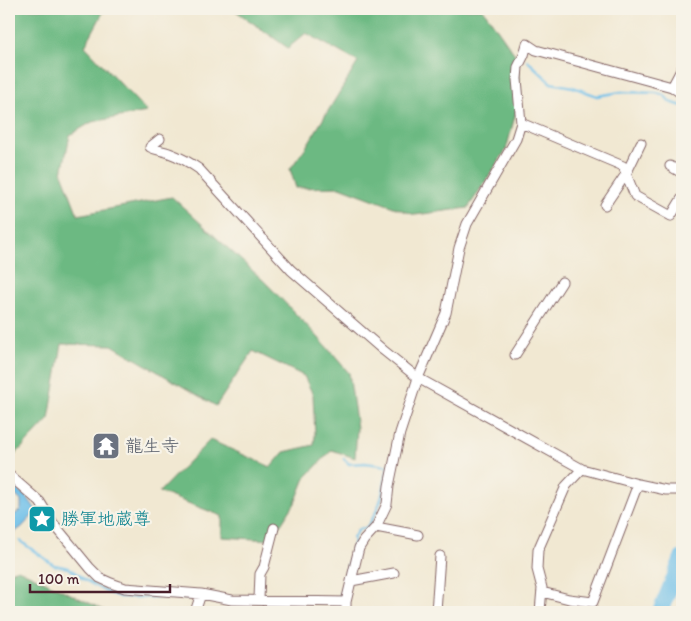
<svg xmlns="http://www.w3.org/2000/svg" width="691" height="621" viewBox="0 0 691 621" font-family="Itim,'Klee One',sans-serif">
	<rect width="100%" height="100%" fill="#f7f3e8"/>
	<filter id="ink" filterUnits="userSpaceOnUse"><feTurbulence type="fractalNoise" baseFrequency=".02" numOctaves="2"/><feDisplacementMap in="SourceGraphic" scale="10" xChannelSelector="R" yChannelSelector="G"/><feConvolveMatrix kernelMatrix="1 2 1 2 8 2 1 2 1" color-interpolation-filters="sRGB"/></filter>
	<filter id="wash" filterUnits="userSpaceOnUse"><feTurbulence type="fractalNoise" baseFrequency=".0096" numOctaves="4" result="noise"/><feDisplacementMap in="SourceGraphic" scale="20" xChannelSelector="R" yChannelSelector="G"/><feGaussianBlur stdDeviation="1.12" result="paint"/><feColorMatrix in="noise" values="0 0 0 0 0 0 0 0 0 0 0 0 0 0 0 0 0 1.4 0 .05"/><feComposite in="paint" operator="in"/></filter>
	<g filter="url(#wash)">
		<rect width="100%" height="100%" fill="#f1e8d2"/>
		<path fill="#6cb982" stroke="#5b6c56" d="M9,9H105L85,46L147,112L92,122L70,135L62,173L78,215L172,197L265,282L318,337L349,373L357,428L355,458L332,450L305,478L295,503L271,540L222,537V516L159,492L210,440L271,467L284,452L314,445L315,435L313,395L304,376L253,351L216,406L112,345L62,344L49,419L9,461Z
			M233,9H483L516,56L521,93L506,150L468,208L415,215L340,187L296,188L290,169L306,147L358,62L306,33L288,48Z
			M18,569L108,612H9V572Z"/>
		<path fill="#6dbfe9" stroke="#5c6f8a" d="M9,484L27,497L37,511L22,527L12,534L9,532V523L12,522L13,517L9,516V511L16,514L21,509V501L9,488Z"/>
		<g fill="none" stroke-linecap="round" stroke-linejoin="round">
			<path stroke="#6dbfe9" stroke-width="2.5" d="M527,60L551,83L573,87L597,96L621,92L656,93L664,95L670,102L682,106
				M20,541L54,565L69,568L85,580L104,591L120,597L190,598
				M205,600L232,604
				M339,600L354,541L353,538L359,529L366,528C382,507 383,491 388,466L365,463L349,464L344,459
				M339,605V612"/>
			<path stroke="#6dbfe9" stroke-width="16" d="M660,612L682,558"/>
		</g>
	</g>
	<g filter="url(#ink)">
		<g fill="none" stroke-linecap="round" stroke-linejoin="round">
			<defs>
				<path id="street" d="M672,87L682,68
					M521,123L623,166L635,196L671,216L682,198
					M160,139L150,147C157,151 162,150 169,153C180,157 189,162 199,169L291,270L383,350L418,378L582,469L638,484L666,490H682
					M670,166L682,173
					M605,205L626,174L641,143
					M515,355L562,282
					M9,475L40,502L53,523L90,568L100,578L111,583L125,588L201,594L232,600L346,602
					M376,527L418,535
					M351,581L394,573
					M542,592L569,599L593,602L638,484
					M259,599L260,574L264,567L274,528
					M195,612L201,594
					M346,612V602L359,548L364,540L376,527L387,504L389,486L400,433L418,378L446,313L459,248L467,224L516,139L521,123L517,79L518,67L524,55L527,44L536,50L672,87L682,94
					M436,612L440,556
					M540,612L542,588L537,569L538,550L566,486L582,469"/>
			</defs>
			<use href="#street" stroke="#846565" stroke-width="11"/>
			<use href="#street" stroke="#fff" stroke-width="9"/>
		</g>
	</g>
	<defs>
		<symbol id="temple-square" viewBox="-11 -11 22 22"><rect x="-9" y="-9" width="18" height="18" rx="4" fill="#6b7280" stroke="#f7f3e8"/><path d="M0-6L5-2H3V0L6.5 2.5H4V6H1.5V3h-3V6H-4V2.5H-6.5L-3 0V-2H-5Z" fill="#fff"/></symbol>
		<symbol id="sight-square" viewBox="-11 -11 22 22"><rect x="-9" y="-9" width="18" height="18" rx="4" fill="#0f9aa8" stroke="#f7f3e8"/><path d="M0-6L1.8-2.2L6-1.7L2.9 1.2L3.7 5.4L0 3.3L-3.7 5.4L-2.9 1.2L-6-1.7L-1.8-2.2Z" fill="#fff"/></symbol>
	</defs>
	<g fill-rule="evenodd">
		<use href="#temple-square" x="90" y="430" width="32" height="32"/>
		<use href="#sight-square" x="26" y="503" width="32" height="32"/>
	</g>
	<g text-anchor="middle" stroke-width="4.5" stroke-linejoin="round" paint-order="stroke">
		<g font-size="18" fill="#5b616d" stroke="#f7f3e8" text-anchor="start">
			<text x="125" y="452">龍生寺</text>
		</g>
		<g font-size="18" fill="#0d838f" stroke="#f7f3e8" text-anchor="start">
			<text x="61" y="525">勝軍地蔵尊</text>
		</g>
	</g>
	<rect width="691" height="621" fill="none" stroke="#f7f3e8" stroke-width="30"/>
	<path d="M30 584v8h140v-8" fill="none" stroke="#4a1f2b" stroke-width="2.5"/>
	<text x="38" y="584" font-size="15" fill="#4a1f2b" stroke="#f7f3e8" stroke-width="4" paint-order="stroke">100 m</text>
</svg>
